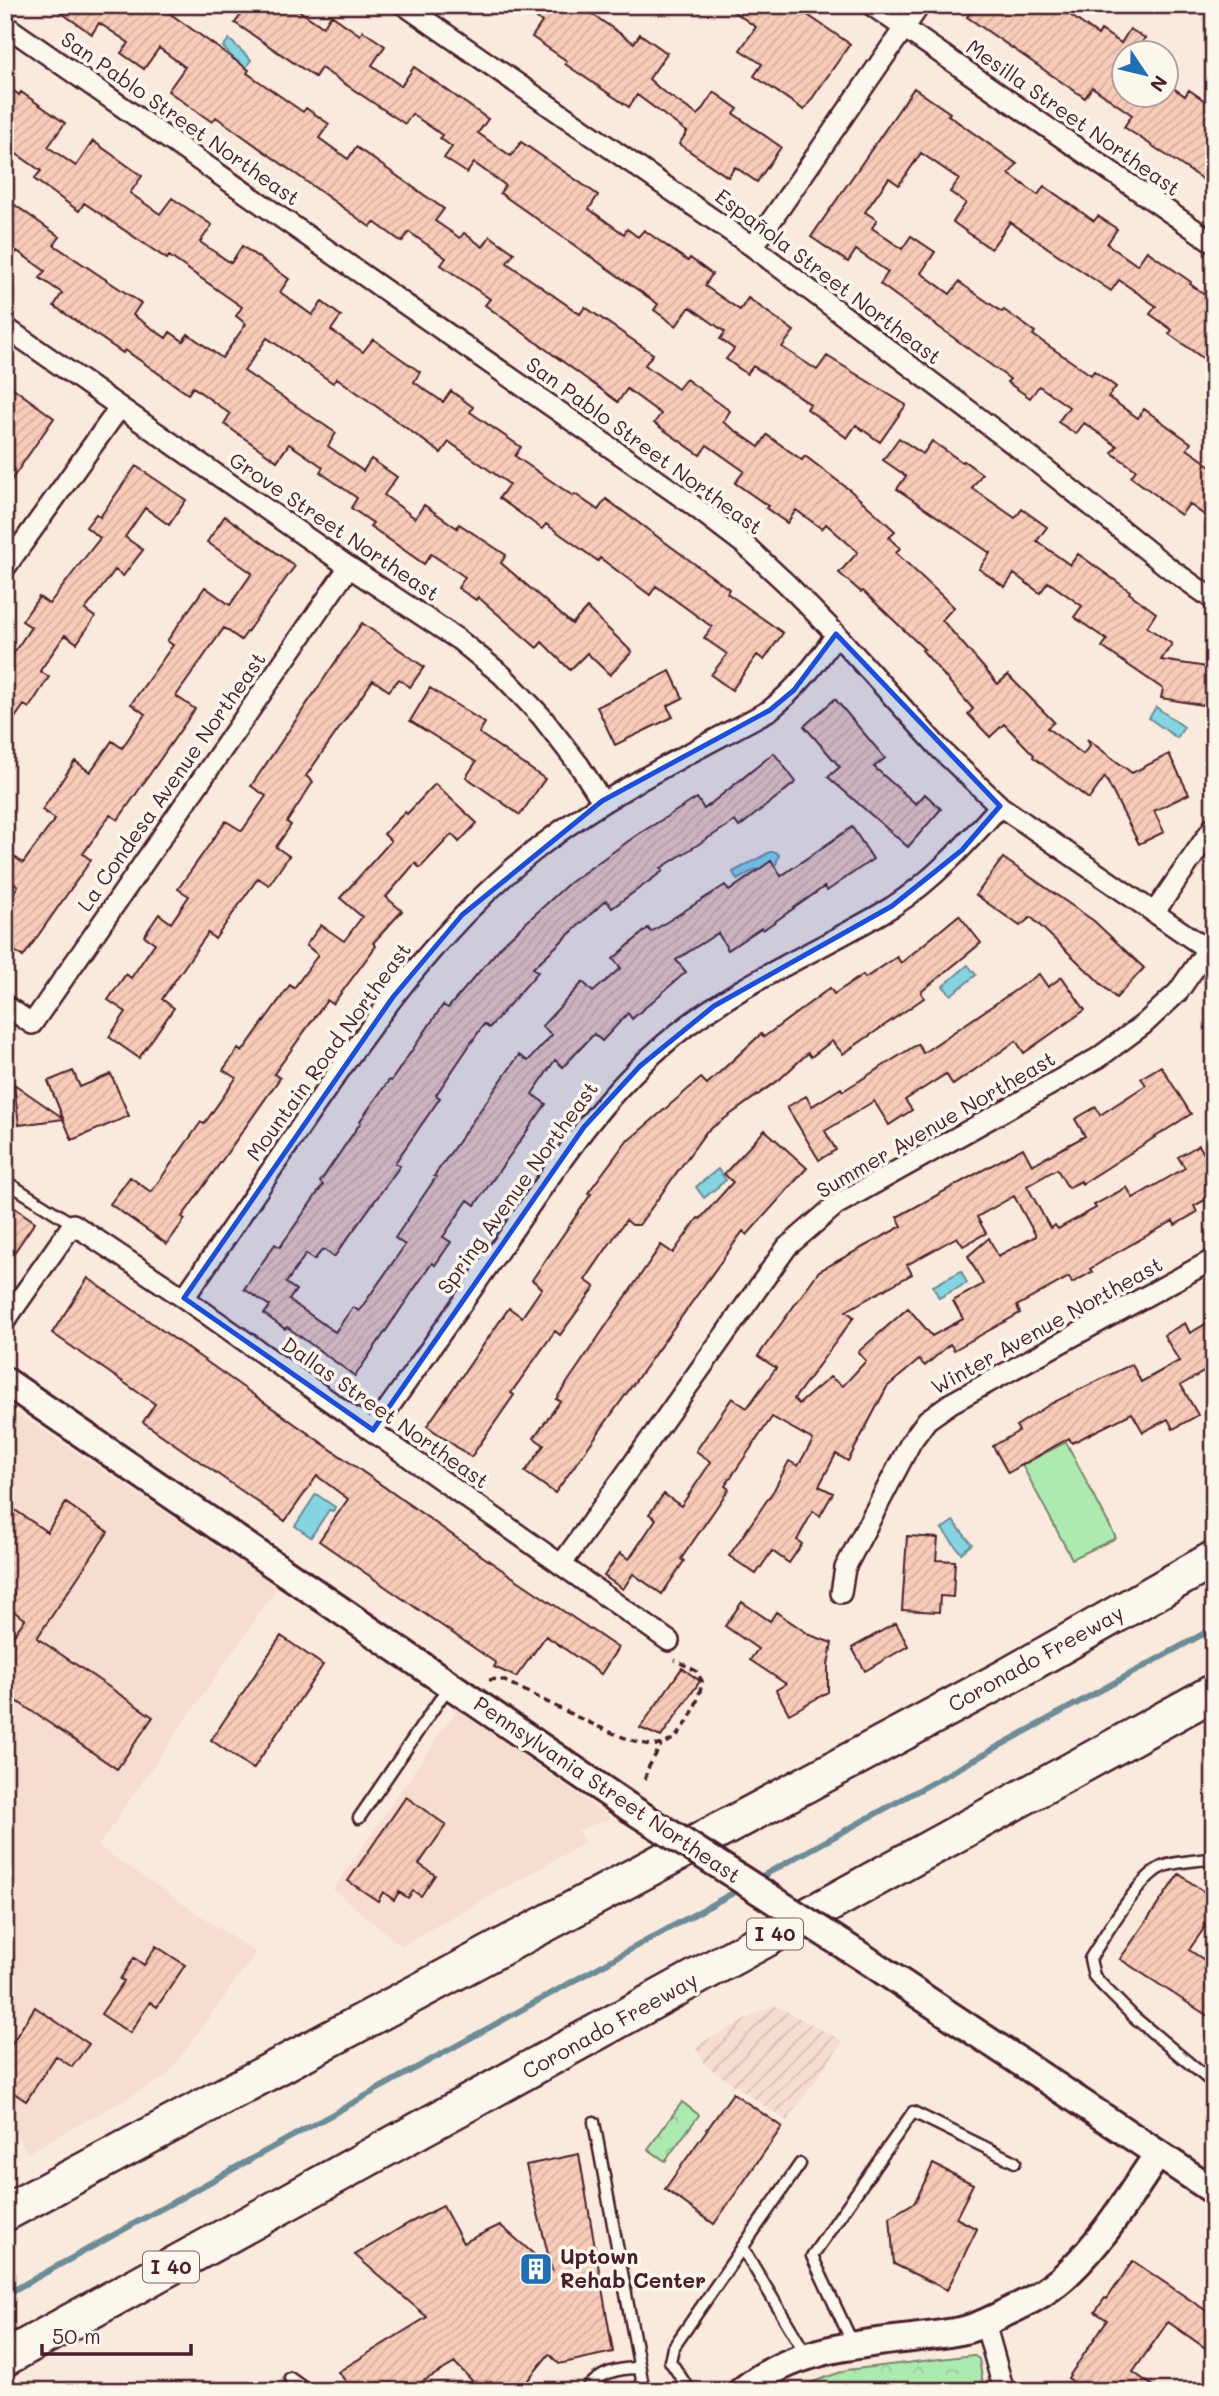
<svg xmlns="http://www.w3.org/2000/svg" width="1219" height="2396" viewBox="0 0 1219 2396" font-family="Mali,sans-serif">
	<defs>
		<pattern id="industrial-furrows" width="10" height="10" patternUnits="userSpaceOnUse" patternTransform="scale(1.75)"><rect width="10" height="10" fill="#f6ddcf"/><path d="M-1 1l2-2M0 10L10 0M9 11l2-2" fill="none" stroke="#d4bdb2"/></pattern>
		<pattern id="park-crowns" width="20" height="18" patternUnits="userSpaceOnUse" patternTransform="scale(1.75)"><rect width="20" height="18" fill="#adeab0"/><path d="M2 6a3 3 0 1 1 6 0M12 15a3 3 0 1 1 6 0" fill="none" stroke="#96c898"/></pattern>
		<pattern id="building-hatch" width="6" height="6" patternUnits="userSpaceOnUse" patternTransform="scale(1.75)"><rect width="6" height="6" fill="#f8ccb9"/><path d="M-1 1l2-2M0 6l6-6M5 7l2-2" fill="none" stroke="#d6af9f"/></pattern>
	</defs>
	<rect width="100%" height="100%" fill="#faeadd"/>
	<filter id="ink" filterUnits="userSpaceOnUse"><feTurbulence type="fractalNoise" baseFrequency=".0143" numOctaves="2"/><feDisplacementMap in="SourceGraphic" scale="14" xChannelSelector="R" yChannelSelector="G"/><feConvolveMatrix kernelMatrix="1 2 1 2 8 2 1 2 1" color-interpolation-filters="sRGB"/></filter>
	<g filter="url(#ink)">
		<path fill="#f6ddcf" d="M5,1405L278,1587L98,1846L256,1953L166,2077L27,2153L5,2112Z
			M457,1709L611,1818L578,1830L585,1843L401,1946L333,1889Z"/>
		<path fill="url(#industrial-furrows)" d="M774,2005L843,2041L787,2121L704,2064L695,2046Z"/>
		<path fill="url(#park-crowns)" stroke="#7c846e" stroke-width="2" d="M682,2102L699,2115L665,2161L648,2149Z
			M973,2355L979,2359L983,2384L980,2391H787L847,2370Z"/>
		<path fill="#adeab0" stroke="#7c846e" stroke-width="2" d="M1066,1442L1116,1538L1072,1559L1022,1465Z"/>
		<path fill="#85d4e1" stroke="#6d8c98" stroke-width="2" d="M229,39L251,60L244,70L223,47Z
			M1156,707L1184,727L1177,738L1149,718Z
			M770,852H776L779,855L776,864L759,873L756,869L737,880L733,872Z
			M968,965L976,975L951,995L943,986Z
			M718,1169L726,1180L704,1198L696,1187Z
			M961,1271L967,1283L939,1298L933,1286Z
			M316,1494L335,1507L333,1511L329,1510L311,1537L295,1526Z
			M953,1521L972,1544L961,1553L942,1529Z"/>
		<g fill="none" stroke-linecap="round" stroke-linejoin="round">
			<path stroke="#6d8c98" stroke-width="6" d="M757,1879L1214,1628
				M5,2295L742,1888"/>
		</g>
		<path fill="url(#building-hatch)" stroke="#4a1f2b" stroke-width="2" fill-rule="evenodd" d="M50,5H143L151,11L155,5H158L249,70L247,73L303,112L306,108L329,124L319,138L348,159L356,147L444,209L435,221L460,238L464,233L483,247L490,236L514,253L507,263L580,314L585,307L653,354L645,365L678,389L686,379L730,411L723,422L759,447L767,435L802,460L805,456L851,491L895,531L889,538L900,548L896,553L954,607L942,620L998,684L1008,675L1054,722L1047,728L1083,754L1090,745L1087,739L1132,773L1169,754L1189,794L1154,811L1164,832L1139,844L1105,777L1089,799L1033,757L1034,755L1004,724L990,737L968,714L973,709L922,650L924,649L863,591L861,592L839,573L858,552L826,524L822,529L796,510L787,523L766,508L768,506L735,483L744,471L707,445L700,455L654,423L661,414L627,389L618,402L595,385L485,305L490,299L441,265L446,258L409,232L402,242L374,222L370,227L216,117L212,122L168,91L185,67L159,48L144,69L121,53L129,43L99,23L92,34Z
			M248,5H291L323,27L331,15L360,35L363,31L385,46L372,65L401,86L414,67L488,119L478,133L511,156L521,142L598,195L589,209L624,234L627,229L638,237L644,230L688,261L690,258L712,274L705,286L740,310L748,298L794,331L782,347L817,370L827,356L906,405L880,442L856,425L847,438L807,409L810,404L753,366L747,374L726,359L734,349L720,339L725,332L690,307L676,326L654,310L658,304L500,193L505,185L474,163L467,173L444,158L452,147L440,138L442,135L412,114L405,124L321,68L315,77L235,23Z
			M519,5H579L634,43L640,34L667,53L649,79L661,90L698,115L714,92L738,109L734,114L781,147L757,182L735,167L728,177L679,144L687,132L637,95L629,107L565,64L567,61L532,37L542,22Z
			M724,5H793L850,44L804,110L754,76L762,64L740,50L756,27Z
			M976,5H1056L1098,35L1101,30L1121,43L1130,29L1145,38L1135,52H1124V94H1166V83L1185,96L1189,90L1214,107V187L1124,127L1132,115L1092,87L1085,98L967,17Z
			M5,84L19,95L21,92L65,123L48,147L76,166L93,141L142,176L130,193L160,214L172,198L212,225L200,242L231,263L242,246L289,279L280,292L312,315L322,302L341,316L331,330L363,352L373,339L420,372L414,382L443,402L451,391L473,407L470,412L521,447L515,456L573,496L575,494L598,510L606,499L729,589L727,593L783,633L764,660L757,655L732,690L711,675L727,654L704,638L712,627L656,586L650,595L600,558L598,561L546,524L542,529L499,498L509,484L449,442L441,453L337,378L333,383L267,338L244,371L336,433L328,446L363,471L371,459L397,477L384,495L415,518L424,505L457,528L459,524L506,555L501,563L572,624L587,608L632,652L610,675L587,653L570,670L542,642L537,648L478,597L476,600L458,588L465,577L431,554L424,564L370,526L373,523L351,508L357,498L320,472L323,467L289,444L277,461L224,424L230,414L193,387L188,394L125,350L123,353L54,306L62,293L40,278L45,271L17,251L5,268V198L60,237L54,245L141,303L133,315L166,338L170,332L183,341L188,334L222,358L246,324L236,316L242,307L169,256L167,259L84,203L79,211L34,179L41,171L5,146Z
			M914,88L950,113L948,115L1017,164L1009,174L1038,195L1044,186L1094,221L1098,216L1117,229L1107,244L1137,265L1147,251L1191,282L1190,284L1214,301V366L1169,334L1172,330L1150,314L1156,306L1119,280L1111,291L1010,222L991,249L953,222L966,203L950,192L959,179L921,153L899,185L889,178L865,212L877,220L872,228L902,249L911,236L935,252L921,273L950,294L959,282L1002,312L1004,310L1035,332L1033,335L1091,375L1094,371L1116,387L1108,397L1138,418L1144,409L1191,443L1187,449L1214,468V522L1189,504L1181,515L1159,499L1160,498L1131,477L1136,470L1112,453L1117,446L1084,423L1076,434L1058,422L1069,407L1039,386L1030,398L1007,382L1010,379L880,284L888,272L856,250L848,262L811,237Z
			M5,382L54,418L5,489Z
			M899,438L923,454L932,441L962,462L964,461L982,474L972,488L1015,518L1022,509L1047,527L1037,541L1070,565L1078,554L1130,591L1129,593L1156,613L1147,627L1172,644L1161,660L1214,668V707L1161,698L1163,689L1102,647L1107,640L1074,617L1082,606L1048,582L1040,593L1014,574L1005,587L979,569L990,553L897,489L906,476L883,460Z
			M136,466L186,500L169,525L145,508L125,537L143,550L123,576L115,570L85,610L95,617L77,643L65,635L40,671L49,677L29,708L24,705L5,732V666L31,627L22,621L39,597L49,604L100,538L86,527L96,514L100,517Z
			M225,516L295,566L241,640L224,628L176,696L195,709L118,820L110,815L83,854L91,860L23,957L5,944V905L18,886L5,877V864L12,855L23,863L55,819L42,810L75,761L90,772L112,741L122,748L145,714L131,704L173,645L167,641L205,587L230,605L252,573L207,542Z
			M362,623L424,667L410,687L399,679L389,691L373,680L306,776L313,782L287,822L291,825L276,847L289,856L269,885L258,878L215,939L208,933L162,999L174,1008L139,1058L109,1037L126,1012L108,1000L126,974L131,978L155,943L144,936L159,914L171,923L189,896L178,889L226,821L242,831L266,796L251,786Z
			M670,671L683,698L667,706L673,717L615,745L597,707Z
			M430,688L485,723L479,733L545,779L520,815L466,777L476,762L410,721Z
			M835,699L885,758L874,767L916,804L925,794L941,809L908,847L828,777L840,767L804,726Z
			M774,753L796,782L739,827L735,821L661,868L663,871L612,908L606,900L533,968L538,972L489,1028L484,1024L436,1095L440,1098L395,1163L400,1166L334,1257L323,1249L314,1260L306,1254L286,1283L296,1290L289,1300L335,1332L353,1307L359,1311L405,1245L395,1238L436,1177L434,1176L519,1055L528,1061L552,1035L542,1026L583,982L593,992L621,968L613,959L648,928L651,932L725,885L729,891L771,861L781,876L852,827L873,859L827,891L824,887L763,930L761,928L728,950L718,933L676,960L686,972L632,1019L628,1013L602,1041L594,1034L563,1067L555,1060L532,1094L546,1104L475,1205L468,1200L443,1237L451,1242L435,1265L432,1263L355,1376L287,1327L285,1329L264,1314L270,1306L244,1289L275,1244L280,1247L323,1185L320,1182L361,1122L360,1121L389,1080L391,1081L443,1005L448,1008L504,943L569,883L637,835L697,798L704,809Z
			M435,784L477,823L459,842L452,834L420,868L415,863L386,897L402,911L373,943L376,946L333,1004L327,1000L274,1074L280,1078L182,1217L185,1219L167,1244L110,1204L130,1177L151,1192L201,1122L204,1124L236,1078L223,1070L238,1049L242,1052L290,985L294,988L318,955L306,945L321,925L344,941L362,917L340,898L391,841L384,834L405,812L407,814Z
			M1003,858L1094,921L1144,968L1116,998L1031,917L1020,926L976,895Z
			M959,915L981,943L921,992L924,998L843,1054L832,1041L811,1057L808,1053L780,1079L706,1132L639,1225H632L626,1220L585,1280L595,1287L560,1335L555,1331L511,1393L514,1395L471,1457L427,1426L509,1308L522,1317L542,1288L532,1280L591,1194L588,1193L628,1139L629,1140L701,1078L707,1084L761,1034L764,1037L830,988L834,994L863,975L865,978L897,957L901,963Z
			M1039,974L1048,987L1062,977L1085,1010L1024,1053L1016,1041L953,1085L946,1074L905,1100L912,1110L889,1125L874,1101L825,1131L836,1150L819,1160L787,1107L806,1096L812,1106L841,1088L843,1091L918,1044L923,1053Z
			M1161,1066L1191,1114L1082,1184L1081,1181L1068,1188L1057,1169L1027,1186L1050,1228L1055,1225L1058,1229L1096,1208L1094,1205L1127,1187L1133,1198L1185,1168L1178,1157L1199,1145L1214,1171V1195L1194,1206L1197,1212L1175,1225L1173,1221L1111,1256L1090,1269L1092,1272L1072,1283L1069,1277L1017,1306L1020,1313L954,1350L950,1344L925,1366L919,1360L887,1387L848,1461L836,1454L819,1486L833,1493L820,1516L813,1511L797,1540L802,1544L789,1563L772,1551L756,1574L729,1556L774,1490L789,1461L798,1466L813,1440L772,1417L725,1486L729,1489L681,1559L684,1561L662,1594L633,1574L623,1589L604,1576L620,1553L629,1559L656,1519L649,1514L664,1494L681,1506L711,1462L696,1451L732,1398L747,1408L776,1368L758,1356L819,1271L902,1226L897,1217L1023,1148L1032,1165L1085,1136L1075,1119L1096,1107L1100,1115L1146,1085L1141,1078ZM1014,1196L1036,1236L998,1256L989,1238L968,1256L983,1284L953,1301L963,1319L932,1336L908,1308L858,1352L866,1361L843,1386L830,1377L799,1404L794,1399L854,1317L846,1311L912,1274L907,1265L957,1237L963,1246L986,1233L977,1217Z
			M73,1071L80,1087L111,1074L129,1116L72,1140L63,1119L19,1125L14,1084L63,1118L48,1081Z
			M765,1130L807,1168L747,1235L743,1231L555,1493L525,1472L544,1445L534,1438L560,1401L556,1399L661,1245L673,1253L698,1218L700,1219L733,1182L724,1174Z
			M5,1201L35,1222L5,1266Z
			M88,1278L495,1565L618,1648L601,1674L546,1636L516,1677L494,1667L496,1663L319,1541L348,1499L317,1476L285,1521L143,1422L155,1404L52,1333Z
			M1214,1319V1366L1181,1385L1198,1415L1173,1429L1168,1419L1143,1432L1132,1413L1072,1443L1069,1438L1008,1473L993,1446L1019,1431L1016,1426L1052,1403L1132,1364L1141,1382L1179,1361L1164,1335L1185,1323L1190,1333Z
			M5,1503L47,1532L66,1503L108,1532L37,1638L153,1717L117,1769L5,1693V1647L25,1619L5,1606Z
			M907,1536L938,1538L936,1560L955,1561L953,1597L940,1596L939,1612L902,1610Z
			M742,1602L770,1621L776,1612L810,1635L832,1643L828,1665V1692L789,1714L776,1690L786,1684L750,1660L758,1649L725,1626Z
			M896,1623L908,1646L865,1671L852,1648Z
			M281,1636L323,1665L253,1769L211,1740Z
			M682,1668L700,1681L661,1737L640,1728Z
			M406,1797L446,1825L419,1864L435,1875L421,1896L413,1891L408,1898L399,1892L394,1900L383,1892L378,1901L348,1881Z
			M1179,1874L1214,1899V1914L1189,1950L1214,1966V2020L1120,1959Z
			M156,1946L185,1965L157,2007L150,2002L130,2033L101,2014L124,1981L120,1979L134,1958L144,1965Z
			M35,2007L89,2044L72,2067L56,2056L26,2101L5,2087V2054Z
			M733,2093L782,2127L714,2224L665,2189Z
			M579,2154L613,2352L559,2364L549,2354L519,2391H482L455,2363L406,2391H354L338,2372L427,2317L355,2255L409,2223L443,2206L463,2243L500,2225L552,2270L526,2165Z
			M933,2164L973,2184L956,2218L977,2229L947,2290L894,2264L890,2217L915,2202Z
			M1133,2261L1214,2316V2354L1168,2322L1133,2372L1160,2391H1086L1068,2378L1107,2320L1095,2312L1105,2298L1107,2299Z"/>
		<g fill="none" stroke-linecap="round" stroke-linejoin="round">
			<defs>
				<path id="lane" d="M5,1181L73,1224
					M359,1818L449,1686
					M1214,1858C1199,1861 1173,1861 1160,1868C1139,1878 1103,1938 1090,1959L1094,1976L1104,1987L1134,2017L1214,2084
					M594,2122L644,2391
					M742,2247L807,2356
					M853,2344L812,2256L913,2112L1015,2162
					M290,2378L308,2391
					M585,2391C600,2372 618,2368 640,2368
					M690,2391L670,2361L673,2348L800,2164"/>
				<path id="street" d="M404,5L753,247L1033,459L1169,568L1214,600
					M871,5L1214,243
					M5,25L690,503L745,545L787,584L836,634L940,749L1000,806L1214,954
					M753,247L920,5
					M5,327L349,567L459,640L502,675L541,716L579,765L602,801
					M5,568L120,407
					M1154,913L1214,826
					M5,1005L32,1024L349,567
					M184,1298C227,1236 269,1173 312,1110C380,1011 447,918 543,844C613,790 693,752 770,710C797,688 817,664 836,634
					M5,1321L73,1224L184,1298L669,1641
					M373,1430C417,1367 462,1304 506,1240C558,1165 602,1095 674,1036C740,982 820,951 892,907C934,880 967,843 1000,806
					M561,1565L787,1247L836,1205L1098,1058L1144,1024L1178,992L1207,950
					M841,1593L845,1568L911,1442L927,1420L951,1403L1214,1259
					M985,2323L1004,2391"/>
				<path id="secondary" d="M5,1381L630,1808
					M867,1960L1214,2191
					M742,2391C804,2339 886,2345 960,2331C976,2328 991,2320 1005,2313C1027,2303 1050,2291 1068,2273C1104,2239 1130,2195 1158,2154"/>
				<path id="highway" d="M5,2213L999,1681L1214,1559
					M5,2358L1214,1692"/>
			</defs>
			<use href="#lane" stroke="#4a1f2b" stroke-width="15"/>
			<use href="#street" stroke="#4a1f2b" stroke-width="24"/>
			<use href="#secondary" stroke="#4a1f2b" stroke-width="32"/>
			<use href="#highway" stroke="#4a1f2b" stroke-width="40"/>
			<path stroke="#4a1f2b" stroke-width="3.5" stroke-dasharray="7 5" stroke-linecap="butt" d="M489,1680L500,1679C533,1693 630,1749 659,1745C684,1741 699,1702 702,1681L696,1671L675,1660
				M645,1780L647,1770L661,1745"/>
			<use href="#lane" stroke="#fbf7ec" stroke-width="10"/>
			<use href="#street" stroke="#fbf7ec" stroke-width="19"/>
			<use href="#secondary" stroke="#fbf7ec" stroke-width="26"/>
			<use href="#highway" stroke="#fbf7ec" stroke-width="35"/>
			<defs>
				<path id="secondary-bridge" d="M630,1808L867,1960"/>
			</defs>
			<use href="#secondary-bridge" stroke="#4a1f2b" stroke-width="32" stroke-linecap="butt"/>
			<use href="#secondary-bridge" stroke="#fbf7ec" stroke-width="26"/>
		</g>
	</g>
	<path fill="#1d4ed8" fill-opacity="0.2" stroke="#1d4ed8" stroke-width="5" stroke-linejoin="round" d="M836,634L1000,806L962,850L892,906L714,1006L640,1066L584,1127L373,1430L184,1298L393,997L462,915L602,801L770,710L794,690Z"/>
	<defs>
		<symbol id="building-square" viewBox="-11 -11 22 22"><rect x="-9" y="-9" width="18" height="18" rx="4" fill="#1f6fb2" stroke="#fbf7ec"/><path d="M-4-6H4V6H1V3H-1V6H-4ZM-2.5-4.3h1.7v1.8h-1.7ZM.8-4.3h1.7v1.8H.8ZM-2.5-1h1.7V.8h-1.7ZM.8-1h1.7V.8H.8Z" fill="#fff"/></symbol>
	</defs>
	<g fill-rule="evenodd">
		<use href="#building-square" x="517" y="2250" width="38" height="38"/>
	</g>
	<g text-anchor="middle" stroke-width="7" stroke-linejoin="round" paint-order="stroke">
		<g fill="#fbf7ec" stroke="#7f6065" stroke-width="2">
			<rect x="747" y="1918.5" width="56" height="31" rx="5"/>
			<rect x="143" y="2251.5" width="56" height="31" rx="5"/>
		</g>
		<g font-size="19" font-weight="bold" fill="#4a1f2b">
			<text x="775" y="1941">I 40</text>
			<text x="171" y="2274">I 40</text>
		</g>
		<g font-size="21" fill="#4a1f2b" stroke="#fbf7ec">
			<text transform="translate(1073 118) rotate(35)" y="7">Mesilla Street Northeast</text>
			<text transform="translate(180 119) rotate(35)" y="7">San Pablo Street Northeast</text>
			<text transform="translate(828 277) rotate(37)" y="7">Española Street Northeast</text>
			<text transform="translate(644 446) rotate(36)" y="7">San Pablo Street Northeast</text>
			<text transform="translate(334 527) rotate(34)" y="7">Grove Street Northeast</text>
			<text transform="translate(172 782) rotate(-55)" y="7">La Condesa Avenue Northeast</text>
			<text transform="translate(329 1052) rotate(-54)" y="7">Mountain Road Northeast</text>
			<text transform="translate(936 1125) rotate(-30)" y="7">Summer Avenue Northeast</text>
			<text transform="translate(518 1188) rotate(-54)" y="7">Spring Avenue Northeast</text>
			<text transform="translate(1047 1326) rotate(-29)" y="7">Winter Avenue Northeast</text>
			<text transform="translate(385 1413) rotate(35)" y="7">Dallas Street Northeast</text>
			<text transform="translate(1036 1659) rotate(-29)" y="7">Coronado Freeway</text>
			<text transform="translate(607 1790) rotate(34)" y="7">Pennsylvania Street Northeast</text>
			<text transform="translate(610 2026) rotate(-29)" y="7">Coronado Freeway</text>
		</g>
		<g font-size="21" font-weight="bold" fill="#4a1f2b" stroke="#fbf7ec" text-anchor="start">
			<text x="560" y="2264">Uptown<tspan x="560" dy="24">Rehab Center</tspan></text>
		</g>
	</g>
	<rect width="1219" height="2396" fill="none" stroke="#fbf7ec" stroke-width="28"/>
	<rect x="14" y="14" width="1191" height="2368" fill="none" stroke="#4a1f2b" stroke-width="2.5" filter="url(#ink)"/>
	<g transform="translate(1145 74) rotate(125)"><circle r="33" fill="#fbf7ec" stroke="#b4a19f" stroke-width="2"/>
	<path d="M0-5L12 26L0 18L-12 26Z" fill="#1f6fb2"/>
	<text y="-10" font-size="19" font-weight="bold" text-anchor="middle" fill="#4a1f2b">N</text>
	</g>
	<path d="M42 2344v10h149v-10" fill="none" stroke="#4a1f2b" stroke-width="3.5"/>
	<text x="52" y="2344" font-size="21" fill="#4a1f2b" stroke="#fbf7ec" stroke-width="5" paint-order="stroke">50 m</text>
</svg>
